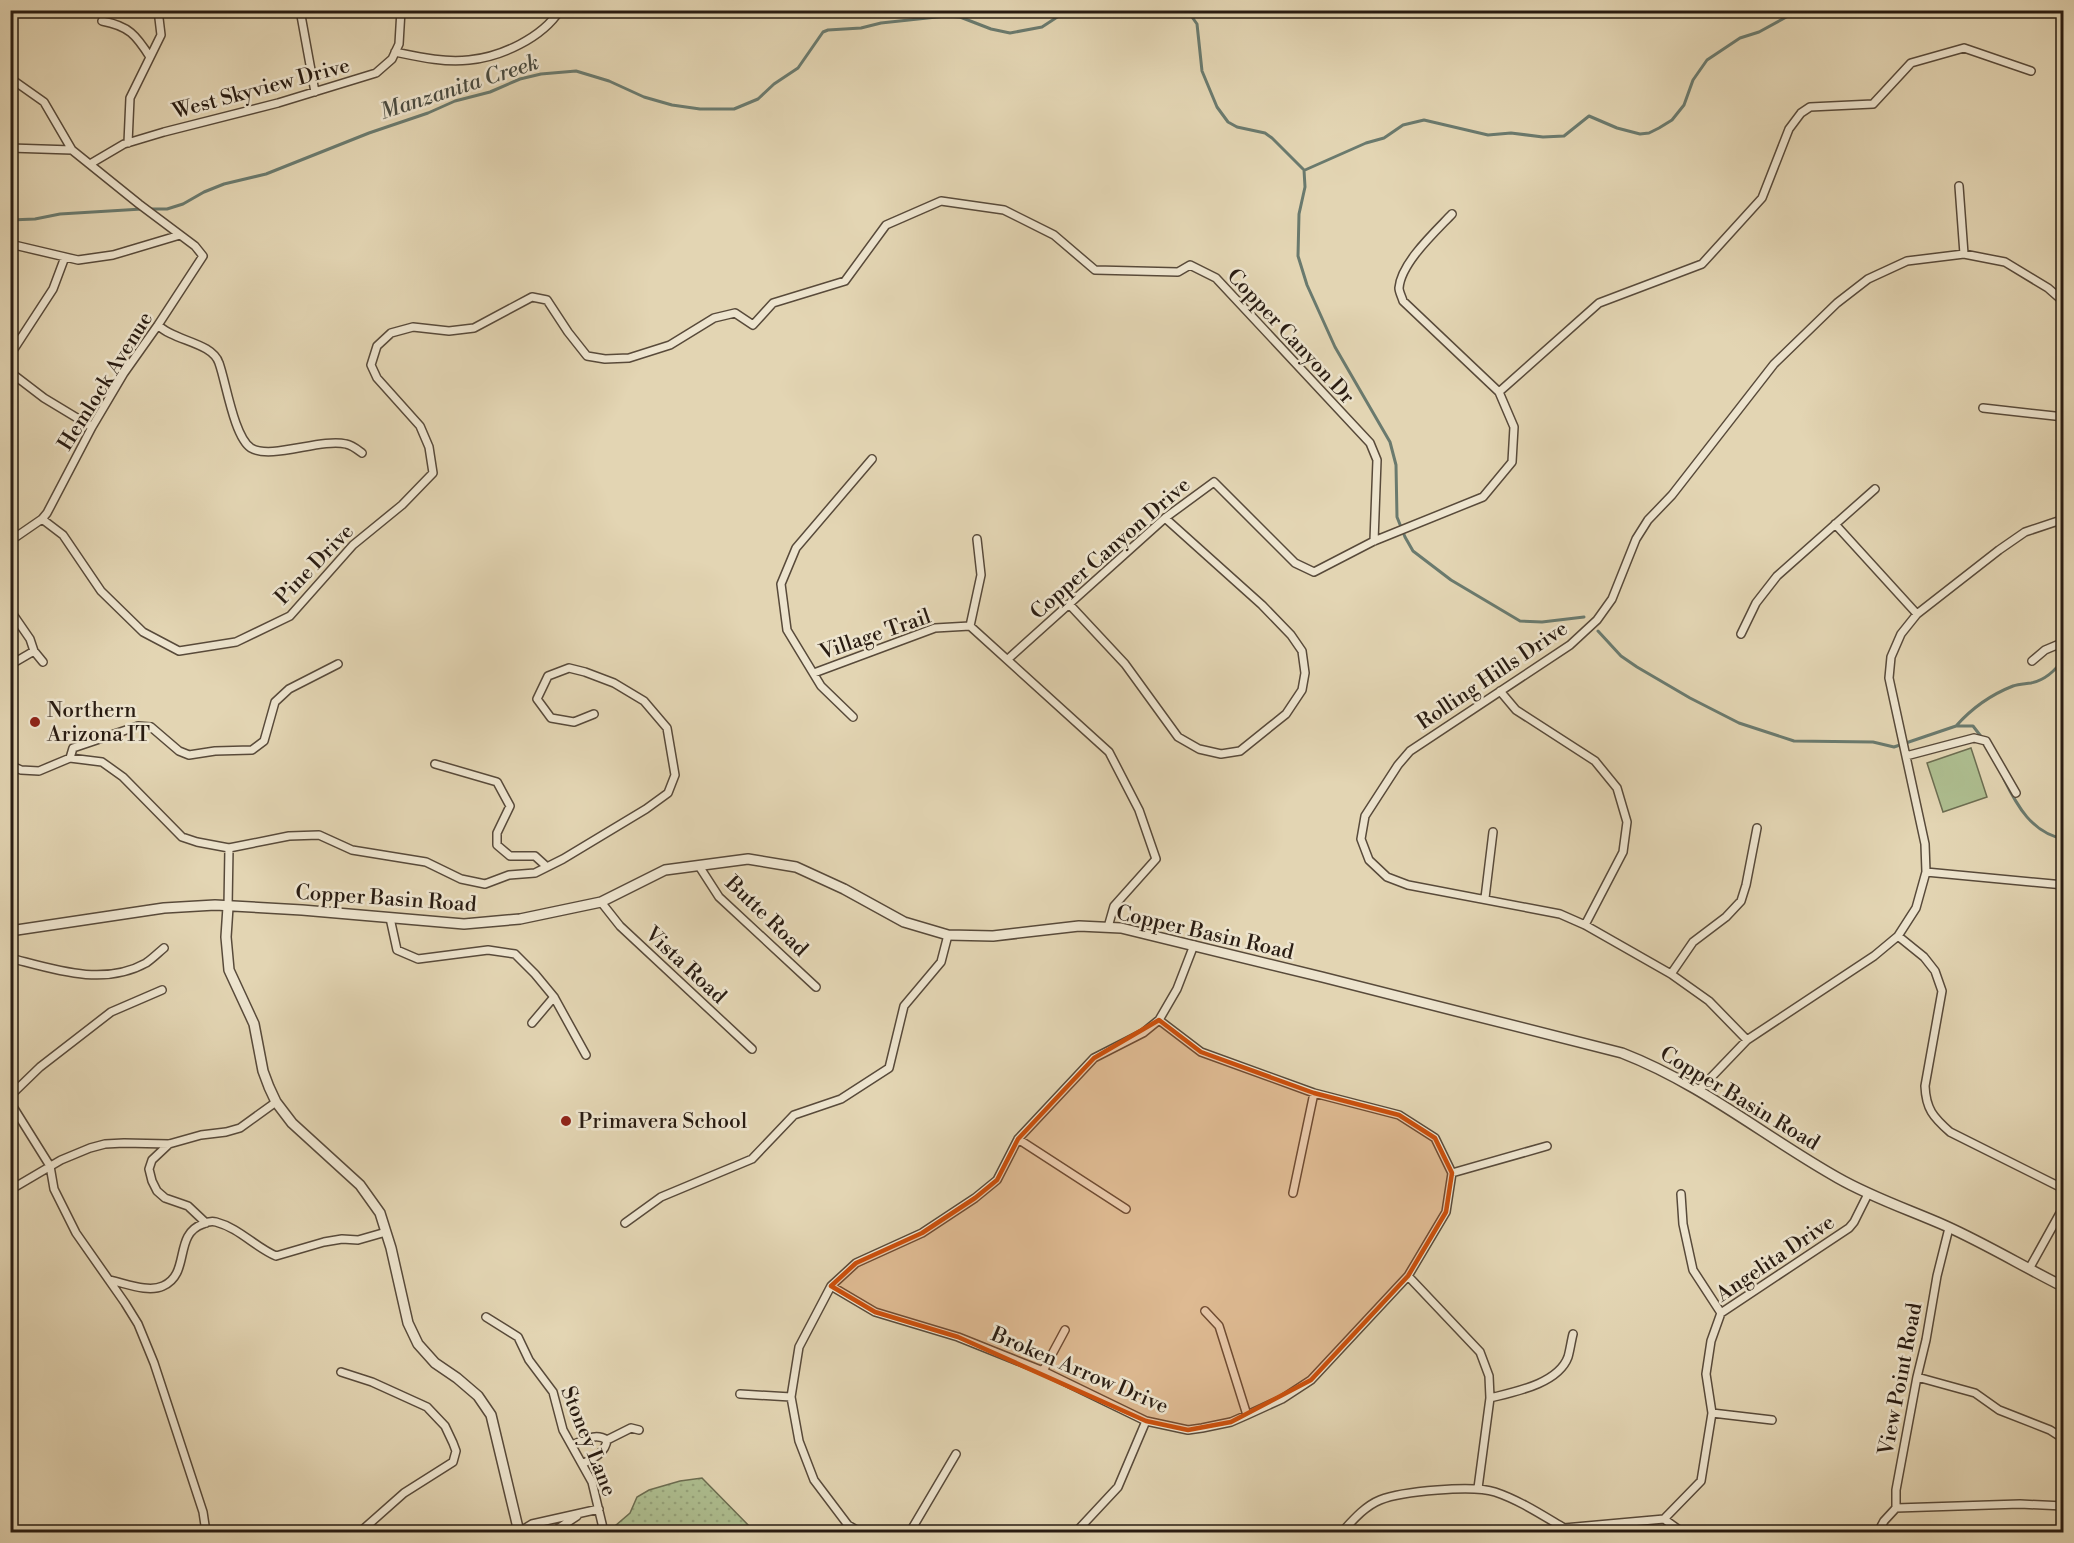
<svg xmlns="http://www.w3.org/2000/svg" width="2074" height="1543" viewBox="0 0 2074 1543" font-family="'Libre Bodoni',serif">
	<defs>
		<pattern id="grass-dots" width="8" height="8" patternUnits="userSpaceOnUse" patternTransform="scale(1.5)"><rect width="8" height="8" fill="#aebe90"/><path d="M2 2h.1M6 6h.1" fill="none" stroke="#96a37b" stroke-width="1.8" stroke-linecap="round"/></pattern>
	</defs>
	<rect width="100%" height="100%" fill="#e3d5b3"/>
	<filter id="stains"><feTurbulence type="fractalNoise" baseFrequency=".00333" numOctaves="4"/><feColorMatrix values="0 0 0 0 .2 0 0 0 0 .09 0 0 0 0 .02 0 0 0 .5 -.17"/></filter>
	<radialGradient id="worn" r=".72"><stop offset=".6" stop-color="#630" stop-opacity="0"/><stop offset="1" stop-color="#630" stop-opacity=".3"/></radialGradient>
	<path fill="url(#grass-dots)" stroke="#6c6d51" stroke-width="1.5" d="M702,1478L755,1532H608L630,1513L637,1497L649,1490L680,1481Z"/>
	<path fill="#aebe90" stroke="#6c6d51" stroke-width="1.5" d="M1971,748L1987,797L1943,812L1927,763Z"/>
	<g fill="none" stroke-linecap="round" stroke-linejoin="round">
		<path stroke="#6a7a6e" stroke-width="3" d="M1187,10L1197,24L1202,71L1217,107L1228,122L1237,127L1265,133L1272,138L1304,170L1305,187L1299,214L1298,256L1307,285L1335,347L1390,442L1396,465L1397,517L1405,537L1413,551L1451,580L1520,621L1542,622L1584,617
			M1305,170L1366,143L1384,138L1403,125L1424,120L1488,135L1511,133L1543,137L1564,136L1589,116L1617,128L1640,134L1649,133L1659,128L1672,120L1684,105L1693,80L1707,60L1740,38L1759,32L1790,15L1807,10
			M149,209H167L183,204L204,192L224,184L266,174L369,133L428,113L455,101L490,92L520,79L541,74L576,71L609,81L644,97L672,105L700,109H734L758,99L774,84L798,68L823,32L828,30L861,28L881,23L946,16L960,17L991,29L1010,33L1042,27L1068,10
			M10,220L35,219L60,214L142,209
			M1598,631L1621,656L1637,667L1690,698L1739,723L1794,741L1873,742L1894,747L1956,726H1973L1983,739
			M1956,726C1972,708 1990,695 2013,686C2019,684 2025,684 2031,683C2046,680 2056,670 2064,658
			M2004,779C2017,806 2032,833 2064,839"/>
		<defs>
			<path id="minor" d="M300,10L315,92
				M102,21C129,26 136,35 150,57
				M395,52C419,57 445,63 469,60C501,57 542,38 560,10
				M10,78L44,102L72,150L139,204L195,246L203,256L158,325L124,373L92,427L47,513L42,519L10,541
				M128,143L130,98L161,35L158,10
				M10,148L72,150
				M90,164L124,144L164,132L278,103L376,73L392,59L399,44L401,10
				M1959,186L1964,254
				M1452,214C1435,232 1401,263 1399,288C1399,292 1402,297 1403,301L1499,392
				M10,244L78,260L113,255L180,235
				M158,325C173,341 212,342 219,363C226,382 234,437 251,448C271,460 321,438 346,444C352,445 358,450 362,453
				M10,355L53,289L65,257
				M10,372L44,398L92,427
				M1983,408L2064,417
				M42,519L63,535L101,591L143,632L179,651L236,642L290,616L353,545L402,505L433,473L429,447L420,426L377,378L371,365L377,346L391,333L413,327L449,331L474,328L532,297L547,300L568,332L587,356L605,359L629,358L670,345L714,318L735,313L753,325L773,303L845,281L886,225L941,201L1004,210L1054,235L1095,270L1178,272L1190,265L1216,278L1370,443L1377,460L1374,541
				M1835,524L1917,614
				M1069,604L1125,664L1178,737L1199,749L1221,754L1240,751L1286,714L1302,690L1305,673L1302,651L1291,635L1262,605L1165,518
				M10,610L30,639L34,651
				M970,626L981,575L977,539
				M1741,634L1756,603L1777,576L1875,489
				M1008,659L1165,518L1214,482L1295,563L1314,572L1374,541L1483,497L1512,462L1514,427L1499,392L1599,303L1702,264L1762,198L1789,129L1801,113L1810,107L1873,104L1911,63L1964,48L2031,71
				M2032,661L2045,650L2064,642
				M10,665L34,651L43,662
				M814,673L935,628L970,626L1109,752L1139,810L1156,859L1114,906L1108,927
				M1500,691L1516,710L1595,761L1617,788L1627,822L1623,852L1585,925
				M853,717L821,686L787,630L781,584L796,548L872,459
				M1906,756L1974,738L1986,741L2016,793
				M70,758L73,748L138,726L151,727L179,751L189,755L215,751L252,750L264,741L275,702L289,689L338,664
				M435,764L497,782L510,806L497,833V845L510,856H535L546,866
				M10,765L21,770L39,771L70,758L102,762L123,777L182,837L197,842L229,848L289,836L319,835L352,850L426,862L461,879L485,884L509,875L535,873L563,859L646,809L668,793L675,775L667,728L644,701L614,683L585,672L569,668L548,676L537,699L551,718L574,722L594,714
				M699,866L719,897L816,987
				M1926,872L2064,885
				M1485,898L1493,832
				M601,902L620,926L752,1049
				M228,907L229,848
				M390,918L397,950L418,959L488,950L515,954L535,974L554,997L586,1055
				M1898,936L1924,957L1935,971L1942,991L1925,1086C1926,1109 1933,1117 1950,1132L2064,1189
				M10,958C53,969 103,987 146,963C152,959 158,953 164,948
				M1671,974L1693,942L1726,917L1741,901L1746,885L1757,828
				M1159,1020L1201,1052L1314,1093L1399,1115L1435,1138L1452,1173
				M532,1023L554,997
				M1747,1040L1709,1001L1671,974L1585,925L1560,914L1408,885L1387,877L1369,860L1361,839L1365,816L1398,765L1410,751L1570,645L1597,620L1612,599L1636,539L1648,520L1672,495L1774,364L1837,303L1868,279L1907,261L1964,254L2005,262L2048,288L2064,302
				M1699,1090L1747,1040L1874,956L1898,936L1916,908L1926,872L1925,844L1889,678L1891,657L1901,634L1917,614L1999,550L2025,532L2064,519
				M10,1096L40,1067L111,1012L162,990
				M10,1102L50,1166L54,1189L76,1233L125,1303L138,1324L154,1363L203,1512L206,1532
				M1018,1139L1126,1209
				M169,1144L152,1160L149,1169L152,1181L157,1191L165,1198L188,1206L206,1223
				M1452,1173L1547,1146
				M10,1190L61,1160L90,1148L105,1144L124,1143L169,1144L201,1135L226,1132L240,1128L276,1102
				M1293,1193L1314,1093
				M1681,1194L1683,1224L1693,1270L1721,1313
				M625,1223L661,1197L752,1159L794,1115L841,1099L889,1068L904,1006L941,962L948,935
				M2029,1269L2064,1206
				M1408,1276L1480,1352L1489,1376L1490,1398L1478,1488
				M109,1280C125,1283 148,1293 163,1286C191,1274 173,1234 203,1224C207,1222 212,1221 216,1222C239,1228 255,1247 276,1256L324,1242L342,1239L358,1240L386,1232
				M831,1286L875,1312L958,1337L1043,1371L1146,1421L1188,1430L1202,1428L1231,1422L1247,1415L1282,1399L1311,1380L1408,1276L1446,1212L1452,1173
				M1205,1311L1219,1326L1247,1415
				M486,1317L518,1337L529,1360L553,1392L563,1430L592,1482L604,1532
				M1043,1371L1065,1330
				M341,1372L372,1382L427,1407L445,1426L453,1443L456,1451L453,1462L404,1493L360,1532
				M1917,1377L1975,1393L1999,1410L2050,1430L2064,1439
				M740,1394L791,1397
				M1490,1398C1514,1392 1558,1384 1568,1357C1570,1350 1571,1342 1573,1334
				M1712,1413L1772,1420
				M607,1440L631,1428L639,1430
				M572,1445C583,1441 595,1432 607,1440C605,1454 593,1458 582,1464
				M1896,1508L2020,1504L2064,1506
				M1664,1519L1682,1532
				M522,1532H519L532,1524L599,1509
				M544,1532L556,1530L577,1516
				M860,1532L848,1525L814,1480L799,1441L791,1397L799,1347L831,1286L856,1263L922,1233L975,1198L997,1180L1018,1139L1094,1058L1143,1033L1159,1020L1177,989L1194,945
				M910,1532L956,1454
				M1076,1532L1118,1487L1146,1421
				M1342,1532C1353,1520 1365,1506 1380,1500C1402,1491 1473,1485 1495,1492C1519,1500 1542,1515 1564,1528
				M1562,1532L1564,1528L1664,1519L1701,1481L1712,1413L1706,1374L1711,1341L1721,1313L1849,1228L1854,1222L1868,1194
				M1878,1532L1884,1521L1896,1508V1490L1917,1377L1926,1340L1937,1276L1949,1228"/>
			<path id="tertiary" d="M228,907L226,937L229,970L254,1024L263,1071L269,1087L276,1102L292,1123L360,1185L380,1213L391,1248L408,1323L418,1344L435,1363L457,1378L478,1396L491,1415L519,1532
				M10,931L164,908L215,905L302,910L464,924L520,919L601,902L665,870L748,859L796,867L844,889L904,922L948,935L993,936L1079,926L1121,928L1322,977L1622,1053C1702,1084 1765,1137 1838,1178C1873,1198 1910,1210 1946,1226C1986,1244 2024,1267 2064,1287"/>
		</defs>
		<use href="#minor" stroke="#584a3a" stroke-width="10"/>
		<use href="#tertiary" stroke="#584a3a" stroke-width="12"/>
		<use href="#minor" stroke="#ede4ce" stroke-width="7"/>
		<use href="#tertiary" stroke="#ede4ce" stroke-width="9"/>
	</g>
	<path fill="#cb500d" fill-opacity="0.2" stroke="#cb500d" stroke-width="4.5" stroke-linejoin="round" d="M1159,1020L1201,1052L1314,1093L1399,1115L1435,1138L1452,1173L1446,1212L1408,1276L1311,1380L1231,1422L1188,1430L1146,1421L958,1337L875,1312L831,1286L856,1263L922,1233L975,1198L997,1180L1018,1139L1094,1058Z"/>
	<g fill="#8f2418" stroke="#ede4ce" stroke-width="2">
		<circle cx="35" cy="722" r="6"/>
		<circle cx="566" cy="1121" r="6"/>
	</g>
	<g text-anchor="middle" stroke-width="5" stroke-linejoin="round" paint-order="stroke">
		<g font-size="21" fill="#291c12" stroke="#ede4ce">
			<text transform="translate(261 88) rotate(-15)" y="7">West Skyview Drive</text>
			<text transform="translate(1291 336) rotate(47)" y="7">Copper Canyon Dr</text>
			<text transform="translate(105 381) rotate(-58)" y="7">Hemlock Avenue</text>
			<text transform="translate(1110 548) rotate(-41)" y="7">Copper Canyon Drive</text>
			<text transform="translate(314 564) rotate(-46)" y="7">Pine Drive</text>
			<text transform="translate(875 634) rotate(-19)" y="7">Village Trail</text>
			<text transform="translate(1492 675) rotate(-34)" y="7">Rolling Hills Drive</text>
			<text transform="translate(386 898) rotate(4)" y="7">Copper Basin Road</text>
			<text transform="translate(767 916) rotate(44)" y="7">Butte Road</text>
			<text transform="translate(1205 932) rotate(13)" y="7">Copper Basin Road</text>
			<text transform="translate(686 965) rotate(43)" y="7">Vista Road</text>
			<text transform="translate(1740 1098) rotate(31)" y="7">Copper Basin Road</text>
			<text transform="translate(1775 1258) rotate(-34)" y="7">Angelita Drive</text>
			<text transform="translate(1080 1370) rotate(23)" y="7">Broken Arrow Drive</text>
			<text transform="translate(1900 1379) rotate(-79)" y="7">View Point Road</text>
			<text transform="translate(589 1441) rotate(68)" y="7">Stoney Lane</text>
		</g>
		<g font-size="21" fill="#291c12" stroke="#ede4ce" text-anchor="start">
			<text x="47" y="717">Northern<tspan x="47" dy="24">Arizona IT</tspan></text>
			<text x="578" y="1128">Primavera School</text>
		</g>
		<g font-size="22" font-style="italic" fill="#494b40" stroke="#ede4ce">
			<text transform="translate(459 86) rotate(-18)" y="8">Manzanita Creek</text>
		</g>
	</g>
	<rect width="2074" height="1543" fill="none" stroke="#e3d5b3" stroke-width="36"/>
	<rect x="12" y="12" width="2050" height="1519" fill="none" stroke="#291c12" stroke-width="3"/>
	<rect x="18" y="18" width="2038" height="1507" fill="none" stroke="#291c12" stroke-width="1.5"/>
	<rect width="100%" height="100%" filter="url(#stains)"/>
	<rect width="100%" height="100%" fill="url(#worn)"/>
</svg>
